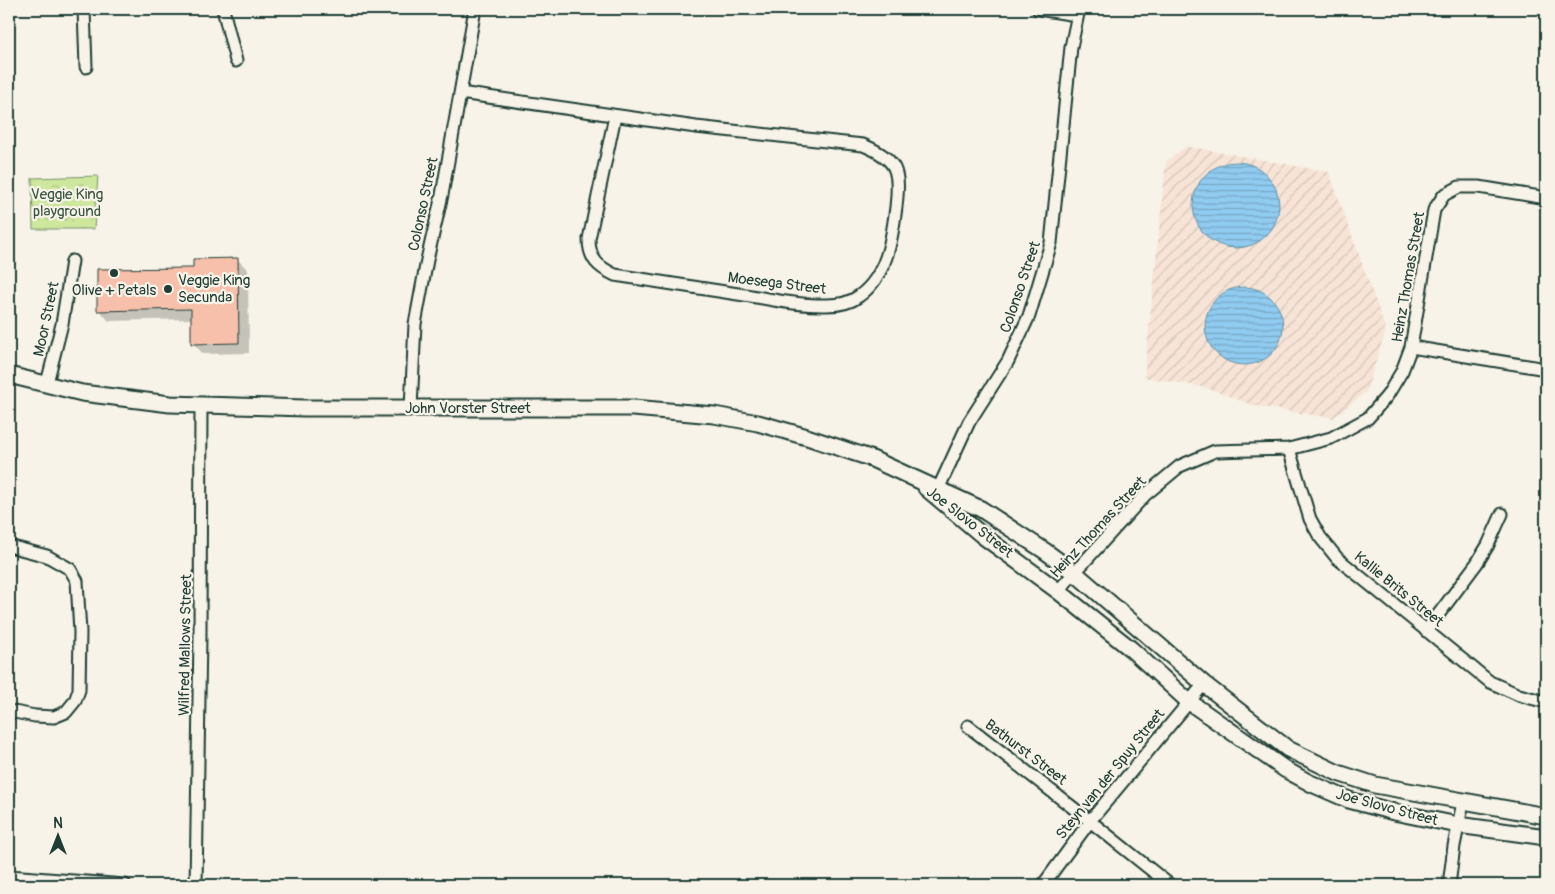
<svg xmlns="http://www.w3.org/2000/svg" width="1555" height="894" viewBox="0 0 1555 894" font-family="Pangolin,sans-serif">
	<defs>
		<pattern id="industrial-furrows" width="10" height="10" patternUnits="userSpaceOnUse" patternTransform="scale(1.25)"><rect width="10" height="10" fill="#f7e4d6"/><path d="M-1 1l2-2M0 10L10 0M9 11l2-2" fill="none" stroke="#d3c4b8"/></pattern>
		<pattern id="park-crowns" width="20" height="18" patternUnits="userSpaceOnUse" patternTransform="scale(1.25)"><rect width="20" height="18" fill="#cde79d"/><path d="M2 6a3 3 0 1 1 6 0M12 15a3 3 0 1 1 6 0" fill="none" stroke="#b0c788"/></pattern>
		<pattern id="water-rules" width="6" height="5" patternUnits="userSpaceOnUse" patternTransform="scale(1.25)"><rect width="6" height="5" fill="#90cbf0"/><path d="M0 2.5h6" fill="none" stroke="#75a6c3"/></pattern>
	</defs>
	<rect width="100%" height="100%" fill="#f7f3e8"/>
	<filter id="ink" filterUnits="userSpaceOnUse"><feTurbulence type="fractalNoise" baseFrequency=".02" numOctaves="2"/><feDisplacementMap in="SourceGraphic" scale="10" xChannelSelector="R" yChannelSelector="G"/><feConvolveMatrix kernelMatrix="1 2 1 2 8 2 1 2 1" color-interpolation-filters="sRGB"/></filter>
	<g filter="url(#ink)">
		<path fill="url(#industrial-furrows)" d="M1186,146L1329,172L1386,330L1366,392L1333,418L1255,406L1207,388L1144,377L1166,162Z"/>
		<path fill="url(#park-crowns)" stroke="#769268" d="M98,176L94,229H33L32,178Z"/>
		<path fill="url(#water-rules)" stroke="#6392a5" d="M1193 205a43 43 0 1 1 86 0a43 43 0 1 1-86 0Z
			M1205 326a39 39 0 1 1 78 0a39 39 0 1 1-78 0Z"/>
		<path fill="#0003" d="M237,259L248,270L249,353L203,354L193,343L192,319L109,321L99,310L194,269Z"/>
		<path fill="#f7c0ab" stroke="#1f3d34" d="M238,258L239,343L191,344V309L97,311V269L193,268V259Z"/>
		<g fill="none" stroke-linecap="round" stroke-linejoin="round">
			<defs>
				<path id="minor" d="M84,9L86,67
					M223,9L236,61
					M1038,9L1077,15
					M460,93L696,127L863,145C898,159 900,172 896,207C892,239 887,276 859,296C850,303 838,305 827,305C802,306 775,300 751,296C706,289 660,282 615,275C598,267 589,259 589,239L615,116
					M1411,347L1546,369
					M47,383L62,324L72,261
					M411,408L415,324L427,260L442,195L475,9
					M1289,449L1310,519L1320,537L1337,558L1490,682L1519,695L1546,702
					M935,496L969,422L1008,361L1029,316L1051,243L1071,47L1079,9
					M9,546L47,556L70,569L77,581L80,632L79,690L75,701L66,712L54,717L35,716L9,711
					M1058,591L1145,495L1180,466L1215,451L1289,449L1331,438L1368,418L1387,396L1402,371L1411,347L1434,210L1444,195L1459,187H1479L1546,198
					M1426,631L1477,563L1488,545L1502,514
					M968,726L1090,821L1170,885
					M9,876L125,885
					M196,885L200,636L201,406
					M1043,885L1090,821L1204,684
					M1449,885L1454,846L1463,802"/>
				<path id="tertiary" d="M9,375L82,393L170,404L305,408H633L714,415L758,423L807,437L870,458L981,509L1045,551L1075,573L1204,684L1288,749L1338,773L1375,785L1546,816
					M926,488L983,536L1058,591L1131,649L1188,701L1286,770L1310,783L1349,800L1394,812L1458,825L1546,837"/>
			</defs>
			<use href="#minor" stroke="#1f3d34" stroke-width="15"/>
			<use href="#tertiary" stroke="#1f3d34" stroke-width="19"/>
			<use href="#minor" stroke="#f7f3e8" stroke-width="11"/>
			<use href="#tertiary" stroke="#f7f3e8" stroke-width="15"/>
		</g>
	</g>
	<g fill="#1f3d34" stroke="#f7f3e8" stroke-width="2">
		<circle cx="114" cy="273" r="5"/>
		<circle cx="168" cy="289" r="5"/>
	</g>
	<g text-anchor="middle" stroke-width="4.5" stroke-linejoin="round" paint-order="stroke">
		<g font-size="15" fill="#395644" stroke="#f7f3e8">
			<text x="67" y="199">Veggie King<tspan x="67" dy="17">playground</tspan></text>
		</g>
		<g font-size="15" fill="#1f3d34" stroke="#f7f3e8">
			<text transform="translate(423 204) rotate(-78)" y="5">Colonso Street</text>
			<text transform="translate(1408 277) rotate(-80)" y="5">Heinz Thomas Street</text>
			<text transform="translate(777 283) rotate(7)" y="5">Moesega Street</text>
			<text transform="translate(1020 287) rotate(-71)" y="5">Colonso Street</text>
			<text transform="translate(46 319) rotate(-78)" y="5">Moor Street</text>
			<text x="468" y="413">John Vorster Street</text>
			<text transform="translate(970 522) rotate(38)" y="5">Joe Slovo Street</text>
			<text transform="translate(1098 527) rotate(-47)" y="5">Heinz Thomas Street</text>
			<text transform="translate(1399 589) rotate(39)" y="5">Kallie Brits Street</text>
			<text transform="translate(185 645) rotate(-89)" y="5">Wilfred Mallows Street</text>
			<text transform="translate(1026 752) rotate(37)" y="5">Bathurst Street</text>
			<text transform="translate(1110 774) rotate(-51)" y="5">Steyn van der Spuy Street</text>
			<text transform="translate(1387 807) rotate(15)" y="5">Joe Slovo Street</text>
		</g>
		<g font-size="15" fill="#1f3d34" stroke="#f7f3e8" text-anchor="start">
			<text x="178" y="285">Veggie King<tspan x="178" dy="17">Secunda</tspan></text>
			<text x="114" y="295" text-anchor="middle">Olive + Petals</text>
		</g>
	</g>
	<rect width="1555" height="894" fill="none" stroke="#f7f3e8" stroke-width="30"/>
	<rect x="15" y="15" width="1525" height="864" fill="none" stroke="#1f3d34" stroke-width="2" filter="url(#ink)"/>
	<g transform="translate(58 836)" stroke="#f7f3e8" stroke-width="4" paint-order="stroke">
	<path d="M0-4L9 19L0 12L-9 19Z" fill="#1f3d34"/>
	<text y="-8" font-size="14" font-weight="bold" text-anchor="middle" fill="#1f3d34">N</text>
	</g>
</svg>
